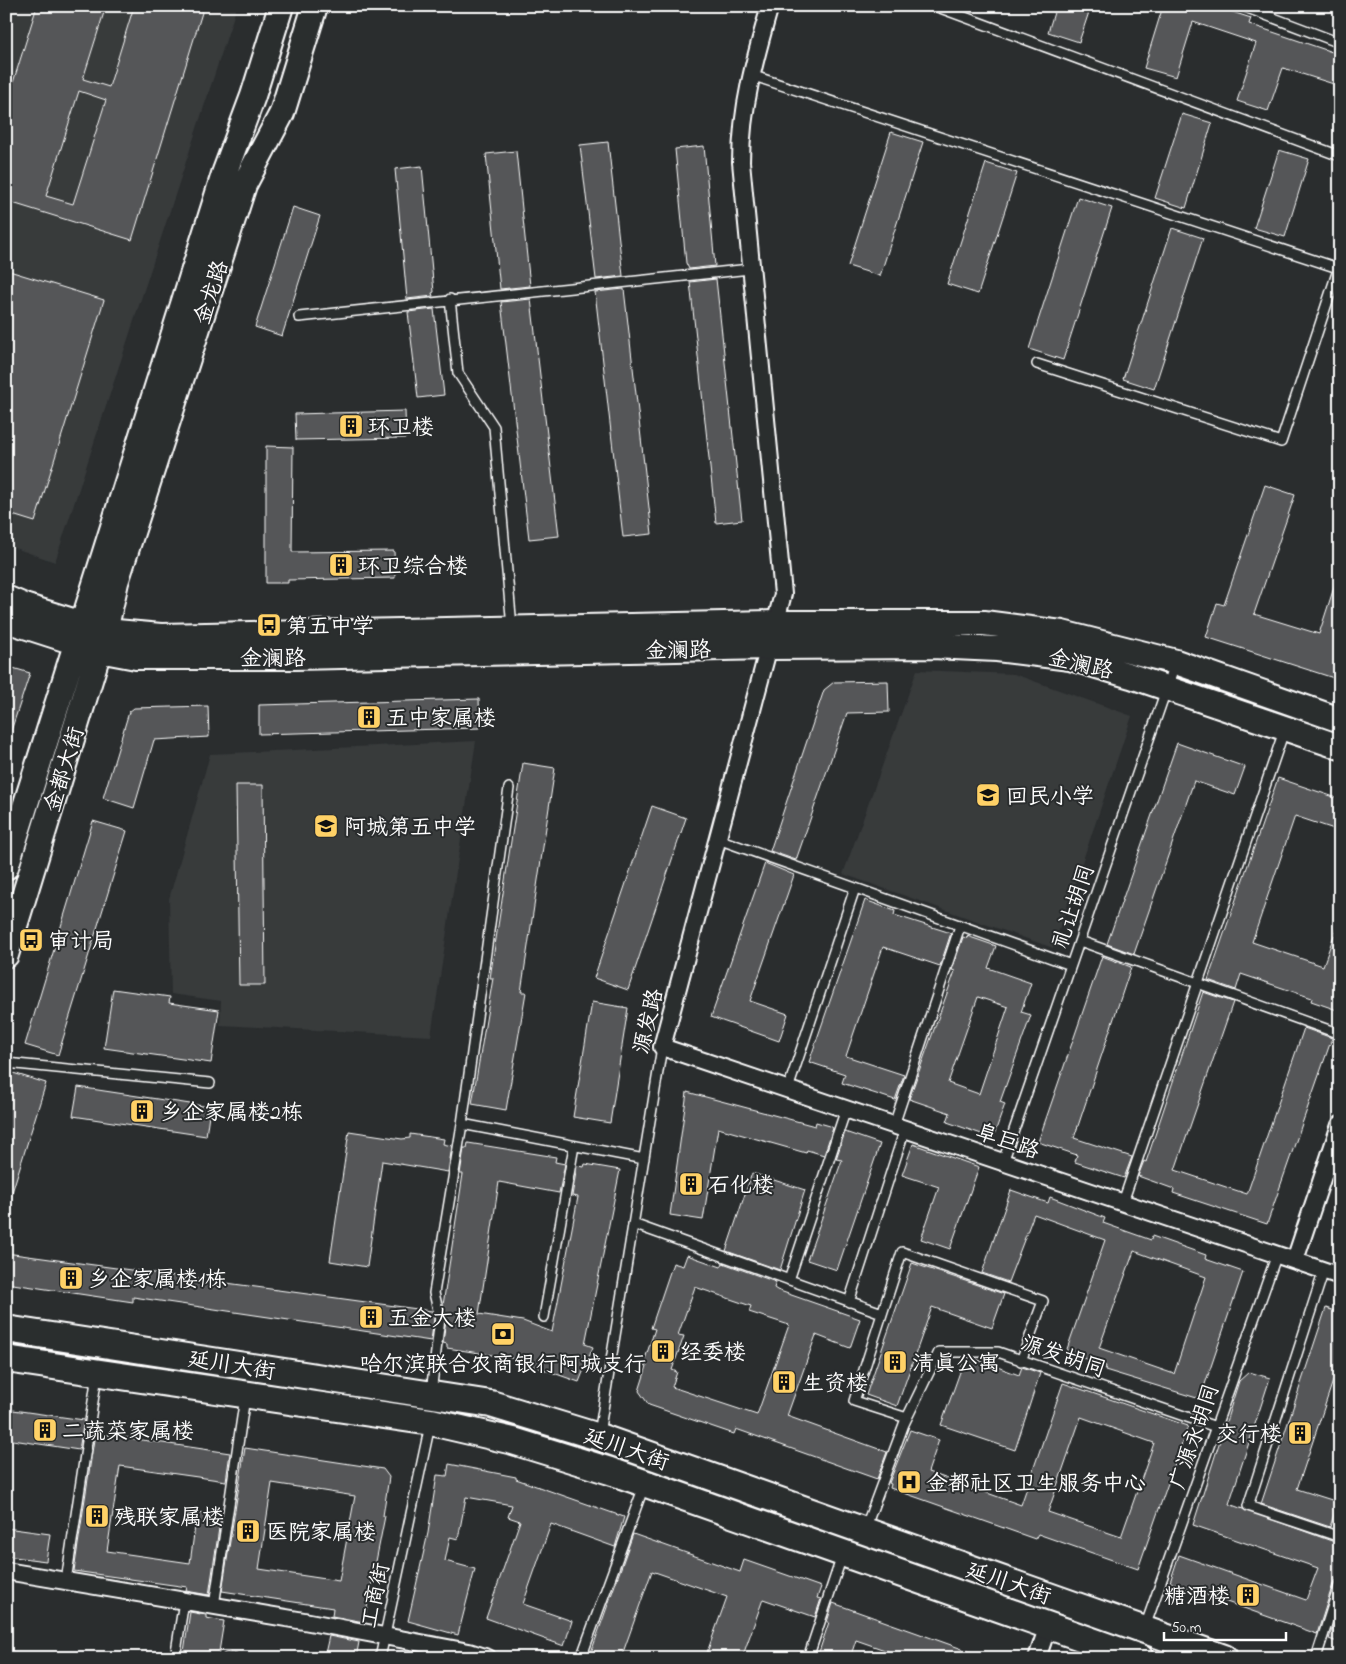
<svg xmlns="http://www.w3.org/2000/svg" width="1346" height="1664" viewBox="0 0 1346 1664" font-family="'Indie Flower','LXGW WenKai TC',sans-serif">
	<rect width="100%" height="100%" fill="#2a2d2e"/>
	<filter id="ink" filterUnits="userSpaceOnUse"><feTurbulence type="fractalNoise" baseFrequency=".02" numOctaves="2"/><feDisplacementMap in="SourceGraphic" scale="10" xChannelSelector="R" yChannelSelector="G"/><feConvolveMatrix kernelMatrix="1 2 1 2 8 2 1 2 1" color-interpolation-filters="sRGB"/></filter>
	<g filter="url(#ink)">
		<path fill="#373a3b" d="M6,6H237L55,562L6,545Z
			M917,670L1014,674L1132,716L1053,948L843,874Z
			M476,741L431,1036L220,1025L221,1001L171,994L169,899L210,754Z"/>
		<path fill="#555758" stroke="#fff" fill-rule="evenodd" d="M37,6H106L83,79L109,87L134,6H204L132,240L6,201V105ZM79,91L106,100L73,204L46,196Z
			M1056,6H1091L1079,42L1048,32Z
			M1163,6H1214L1251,18L1249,24L1338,54L1335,62L1340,63V86L1283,68L1268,111L1237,101L1256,43L1193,22L1176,77L1144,68Z
			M1182,114L1212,123L1186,208L1155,198Z
			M891,132L923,142L880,276L848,266Z
			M608,142L623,276L596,279L580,145Z
			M704,146L715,266L689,269L686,263L675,149Z
			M1279,150L1309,159L1285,237L1254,228Z
			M516,151L530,286L500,289L486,154Z
			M986,163L1017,173L978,294L947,284Z
			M422,166L434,292L432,293L433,296L407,299L395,169Z
			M1078,197L1112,208L1063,360L1029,349Z
			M293,207L320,216L282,336L255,327Z
			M1172,228L1203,238L1154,389L1123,379Z
			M6,270L104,300L35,522L6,513Z
			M716,279L742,520L716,523L690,282Z
			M624,289L652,534L623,537L595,292Z
			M531,299L559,536L529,539L501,302Z
			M434,309L444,395L418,398L408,312Z
			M405,411L406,438L296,440L295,414Z
			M266,446L293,447L292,552L394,551L395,578L288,580V583H266Z
			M1265,485L1295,495L1254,614L1319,634L1337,578L1340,579V680L1206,637L1217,603L1224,605Z
			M6,666L30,673L9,737H6Z
			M888,681L889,712L847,713L796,860L770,851L824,690L834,682Z
			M479,699L480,728L259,734V705Z
			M208,706L209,737L154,740L134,808L103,798L129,712L134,708Z
			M1177,743L1245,767L1235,795L1194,781L1134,954L1107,944Z
			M523,763L555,768L521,992H526L506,1110L472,1104L493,978H490Z
			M1278,778L1340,799V831L1295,816L1252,942L1323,966L1338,924H1340V1011L1311,1001L1312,998L1241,974L1236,990L1208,980Z
			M236,785H263L265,985H239Z
			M652,806L686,818L628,990L594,978Z
			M93,821L127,831L58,1055L25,1045Z
			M765,863L794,875L750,1001L788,1014L779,1041L711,1017Z
			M865,900L895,911L894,915L951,933L940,966L883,947L846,1056L904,1075L895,1100L842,1083L845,1074L809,1062Z
			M967,936L996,946L988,968L1031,983L1021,1012L1031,1015L1000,1102L1005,1104L993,1138L947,1122L950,1113L909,1099L955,971L952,970L963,937L967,938ZM978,997L1008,1007L979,1094L948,1083Z
			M1102,956L1131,967L1074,1138L1132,1157L1124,1178L1075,1162L1077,1155L1038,1142Z
			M113,989L170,997L169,1003L219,1010L211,1063L104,1048Z
			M1203,992L1233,1002L1175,1170L1247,1194L1304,1028L1332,1038L1267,1224L1173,1193L1174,1189L1138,1176L1144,1161L1146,1162Z
			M592,1002L628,1008L610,1123L573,1117Z
			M13,1073L46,1083L9,1202L6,1201V1092Z
			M78,1087L210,1107L206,1136L73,1116Z
			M687,1092L815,1126L816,1122L830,1126L833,1128L824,1155L807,1150L806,1153L718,1128L703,1220L670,1215Z
			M349,1131L402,1139L410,1138V1134L444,1139L443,1144L452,1146L448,1172L382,1161L367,1267L330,1261Z
			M845,1132L880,1144L837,1270L807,1260L842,1160L836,1159Z
			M468,1143L556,1157L555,1162L565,1164L559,1193L499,1182L479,1314L523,1321L552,1332L578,1197L572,1196L577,1166L584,1167L585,1164L620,1170L585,1344L593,1347L579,1382L511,1358L447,1348V1344L443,1343L446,1318L443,1305L463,1174H460L464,1148H467Z
			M913,1144L979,1167L950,1249L921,1239L939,1187L902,1175Z
			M752,1173L805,1190L780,1270L726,1251Z
			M1011,1190L1048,1203L1050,1197L1105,1218L1103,1223L1151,1240L1152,1236L1206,1255L1205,1259L1243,1272L1200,1399L1105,1370L1106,1366L1066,1352L1105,1240L1034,1214L1008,1282L982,1273ZM1134,1251L1206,1277L1174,1374L1099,1348Z
			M6,1253L432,1311L434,1318L431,1341L133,1297V1302L6,1283Z
			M687,1255L721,1267L723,1263L776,1282L774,1288L777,1290L860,1319L850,1348L816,1335L787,1416L887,1452L877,1479L736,1429L734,1434L649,1405L639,1391L647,1366L643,1365L655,1329L651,1328L673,1263L683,1266ZM695,1287L751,1306L749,1312L789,1325L757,1415L672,1387L677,1372L672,1370L684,1336L678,1335Z
			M912,1263L1004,1294L992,1328L932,1307L897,1406L866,1395Z
			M1326,1308L1340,1313V1360L1297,1489L1338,1502L1330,1527L1261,1504Z
			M965,1358H973L1019,1375L1022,1367L1040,1373L1015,1450L941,1425Z
			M1249,1372L1270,1378L1229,1504L1340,1544V1577L1334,1581L1317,1634L1170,1582L1179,1555L1306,1600L1318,1568L1193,1525L1239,1381Z
			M1063,1383L1188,1426L1138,1569L1038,1534L1035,1539L890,1488L891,1484L889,1483L910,1430L939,1440L928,1472L1021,1505ZM1081,1417L1154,1443L1121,1537L1048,1512Z
			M6,1409L84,1420L79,1450L6,1439Z
			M95,1433L230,1453L226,1481L120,1466L107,1551L190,1563L197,1512L221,1515L209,1595L186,1591L187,1587L74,1571Z
			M245,1448L383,1469L389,1477L383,1516H385L364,1622L332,1616L333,1608L222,1591ZM272,1483L355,1496L339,1581L259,1569Z
			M449,1464L516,1477V1479L624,1517L615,1547L551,1524L523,1604L572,1621L564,1646L486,1618L520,1521L508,1517L512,1505L466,1497L458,1539L450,1537L445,1561L475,1569L458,1635L408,1621L428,1533L437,1475L447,1476Z
			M6,1528L50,1534L46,1561L6,1556Z
			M633,1534L740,1572L744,1560L821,1587L817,1598L821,1599L815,1617L763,1599L742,1658H705L727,1597L652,1571L621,1658H589Z
			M833,1603L982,1656V1658H908L856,1640L850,1658H817L829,1622H827Z
			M1340,1604V1643L1329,1639Z
			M190,1612L206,1615V1618L224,1621L218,1658H183Z
			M329,1636L359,1642L356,1658H324Z"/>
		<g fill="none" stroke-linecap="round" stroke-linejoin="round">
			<defs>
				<path id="lane" d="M935,6L1340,156
					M1242,6L1340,43
					M751,75L1338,268
					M450,299L458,373L494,427L512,627
					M299,317L750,269
					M1037,364L1281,442L1340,264
					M718,839L1071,965
					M1080,941L1340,1034
					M6,1063L210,1083
					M788,1089L855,888
					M462,1124L644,1159
					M894,1125L960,926
					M1003,1162L1175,664
					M1123,1202L1285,728
					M633,1224L882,1313
					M1324,1270L1248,1506L1340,1537
					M789,1280L846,1109
					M849,1302L905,1129
					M544,1317L574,1146
					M431,1393L440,1318L434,1293L462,1124L509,788
					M907,1418L854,1401L902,1252L1043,1301L1021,1361
					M599,1434L662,1047
					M865,1529L904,1424L939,1352H998L1216,1427
					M66,1581L97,1375
					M214,1606L245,1397
					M1145,1627L1277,1254
					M175,1658L184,1601
					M227,1658H234
					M380,1658L430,1425
					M581,1658L644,1486
					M808,1658L842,1556
					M1316,1658L1340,1583"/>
				<path id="street" d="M770,6C755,58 741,108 741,162L783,594L662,1047L1340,1276
					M1295,1260L1340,1125
					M6,1571L304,1621L469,1652L488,1658
					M1037,1658L1048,1626"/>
				<path id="secondary" d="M6,598L27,607L105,631L161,636L775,623H984L1062,633L1176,662L1340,720
					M6,620L99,650L136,657H295L769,647L932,646L997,649L1070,658L1131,676L1340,747
					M6,867L224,174L253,96L281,6
					M6,955L105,631L116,582L244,185L282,113L315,6"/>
				<path id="primary" d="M6,1329L491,1404L599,1437L1224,1658
					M6,1359L431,1422L513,1441L610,1471L1140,1658"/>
			</defs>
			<use href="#lane" stroke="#fff" stroke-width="12"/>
			<use href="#street" stroke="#fff" stroke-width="20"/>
			<use href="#secondary" stroke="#fff" stroke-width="28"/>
			<use href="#primary" stroke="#fff" stroke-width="30"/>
			<use href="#lane" stroke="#2a2d2e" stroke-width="9"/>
			<use href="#street" stroke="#2a2d2e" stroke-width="16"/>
			<use href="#secondary" stroke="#2a2d2e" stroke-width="24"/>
			<use href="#primary" stroke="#2a2d2e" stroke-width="26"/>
		</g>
	</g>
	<defs>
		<symbol id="building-square" viewBox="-11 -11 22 22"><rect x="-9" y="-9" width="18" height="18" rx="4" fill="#ffd166" stroke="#2a2d2e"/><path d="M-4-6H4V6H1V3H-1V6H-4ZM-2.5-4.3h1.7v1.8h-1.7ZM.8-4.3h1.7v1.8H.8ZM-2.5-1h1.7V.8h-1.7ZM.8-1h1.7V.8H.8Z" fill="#111"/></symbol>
		<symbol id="bus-square" viewBox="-11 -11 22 22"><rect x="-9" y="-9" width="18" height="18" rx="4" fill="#ffd166" stroke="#2a2d2e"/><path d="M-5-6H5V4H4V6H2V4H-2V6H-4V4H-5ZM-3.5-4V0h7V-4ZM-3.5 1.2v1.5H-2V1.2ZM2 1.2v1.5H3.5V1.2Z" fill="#111"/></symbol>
		<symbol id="school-square" viewBox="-11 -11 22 22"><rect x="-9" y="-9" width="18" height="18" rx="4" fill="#ffd166" stroke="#2a2d2e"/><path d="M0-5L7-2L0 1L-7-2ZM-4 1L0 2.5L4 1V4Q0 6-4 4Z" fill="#111"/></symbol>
		<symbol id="bank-square" viewBox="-11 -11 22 22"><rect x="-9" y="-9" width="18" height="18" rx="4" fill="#ffd166" stroke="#2a2d2e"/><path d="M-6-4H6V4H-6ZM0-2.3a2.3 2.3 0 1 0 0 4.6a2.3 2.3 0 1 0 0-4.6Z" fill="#111"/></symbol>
		<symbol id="hospital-square" viewBox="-11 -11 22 22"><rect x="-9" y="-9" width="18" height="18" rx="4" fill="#ffd166" stroke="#2a2d2e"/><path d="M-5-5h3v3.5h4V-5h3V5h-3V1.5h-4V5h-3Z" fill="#111"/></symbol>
	</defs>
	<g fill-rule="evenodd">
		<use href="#building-square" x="337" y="412" width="28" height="28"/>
		<use href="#building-square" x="327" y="551" width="28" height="28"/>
		<use href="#bus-square" x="255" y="611" width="28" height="28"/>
		<use href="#building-square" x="355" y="703" width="28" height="28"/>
		<use href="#school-square" x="974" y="781" width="28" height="28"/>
		<use href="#school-square" x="312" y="812" width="28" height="28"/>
		<use href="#bus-square" x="17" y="926" width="28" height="28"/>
		<use href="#building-square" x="128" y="1097" width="28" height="28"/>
		<use href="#building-square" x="677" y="1170" width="28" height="28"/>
		<use href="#building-square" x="57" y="1264" width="28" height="28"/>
		<use href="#building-square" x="357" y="1303" width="28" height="28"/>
		<use href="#bank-square" x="489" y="1320" width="28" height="28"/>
		<use href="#building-square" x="649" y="1337" width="28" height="28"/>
		<use href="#building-square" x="881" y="1348" width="28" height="28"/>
		<use href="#building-square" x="770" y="1368" width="28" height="28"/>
		<use href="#building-square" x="31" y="1416" width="28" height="28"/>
		<use href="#building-square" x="1286" y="1419" width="28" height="28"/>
		<use href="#hospital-square" x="895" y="1468" width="28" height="28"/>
		<use href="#building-square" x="83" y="1502" width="28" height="28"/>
		<use href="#building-square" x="234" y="1517" width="28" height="28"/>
		<use href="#building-square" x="1234" y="1581" width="28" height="28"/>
	</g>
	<g text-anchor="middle" stroke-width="4" stroke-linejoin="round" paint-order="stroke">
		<g font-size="22" fill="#fff" stroke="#2a2d2e">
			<text transform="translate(210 292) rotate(-72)" y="8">金龙路</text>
			<text transform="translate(678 649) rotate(-1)" y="8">金澜路</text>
			<text x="273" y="665">金澜路</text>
			<text transform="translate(1081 663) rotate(13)" y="8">金澜路</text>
			<text transform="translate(63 769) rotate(-73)" y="8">金都大街</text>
			<text transform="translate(1072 906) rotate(-71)" y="8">礼让胡同</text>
			<text transform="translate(647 1021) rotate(-77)" y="8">源发路</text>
			<text transform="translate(1008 1140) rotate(19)" y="8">阜巨路</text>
			<text transform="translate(1064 1355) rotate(19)" y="8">源发胡同</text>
			<text transform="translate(232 1364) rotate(9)" y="8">延川大街</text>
			<text transform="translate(1193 1436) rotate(-71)" y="8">广源永胡同</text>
			<text transform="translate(627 1448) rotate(19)" y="8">延川大街</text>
			<text transform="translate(1009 1582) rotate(19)" y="8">延川大街</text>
			<text transform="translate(374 1595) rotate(-78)" y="8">工商街</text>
		</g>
		<g font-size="22" fill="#fff" stroke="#2a2d2e" text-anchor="start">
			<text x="368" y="434">环卫楼</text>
			<text x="358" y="573">环卫综合楼</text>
			<text x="286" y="633">第五中学</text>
			<text x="386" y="725">五中家属楼</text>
			<text x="1006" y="803">回民小学</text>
			<text x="344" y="834">阿城第五中学</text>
			<text x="48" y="948">审计局</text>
			<text x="160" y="1119">乡企家属楼2栋</text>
			<text x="708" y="1192">石化楼</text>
			<text x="88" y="1286">乡企家属楼1栋</text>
			<text x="388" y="1325">五金大楼</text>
			<text x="680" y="1359">经委楼</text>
			<text x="912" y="1370">清真公寓</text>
			<text x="503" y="1371" text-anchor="middle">哈尔滨联合农商银行阿城支行</text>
			<text x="802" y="1390">生资楼</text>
			<text x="62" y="1438">二蔬菜家属楼</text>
			<text x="1282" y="1441" text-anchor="end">交行楼</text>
			<text x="926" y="1490">金都社区卫生服务中心</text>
			<text x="114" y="1524">残联家属楼</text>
			<text x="266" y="1539">医院家属楼</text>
			<text x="1230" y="1603" text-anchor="end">糖酒楼</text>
		</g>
	</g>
	<rect width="1346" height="1664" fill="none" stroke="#2a2d2e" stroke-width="25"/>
	<rect x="12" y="12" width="1321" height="1639" fill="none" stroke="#fff" stroke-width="2" filter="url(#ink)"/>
	<path d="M1164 1632v8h122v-8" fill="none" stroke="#ffffff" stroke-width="2.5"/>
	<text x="1171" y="1632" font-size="15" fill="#ffffff" stroke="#2a2d2e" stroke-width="4" paint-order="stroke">50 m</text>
</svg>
